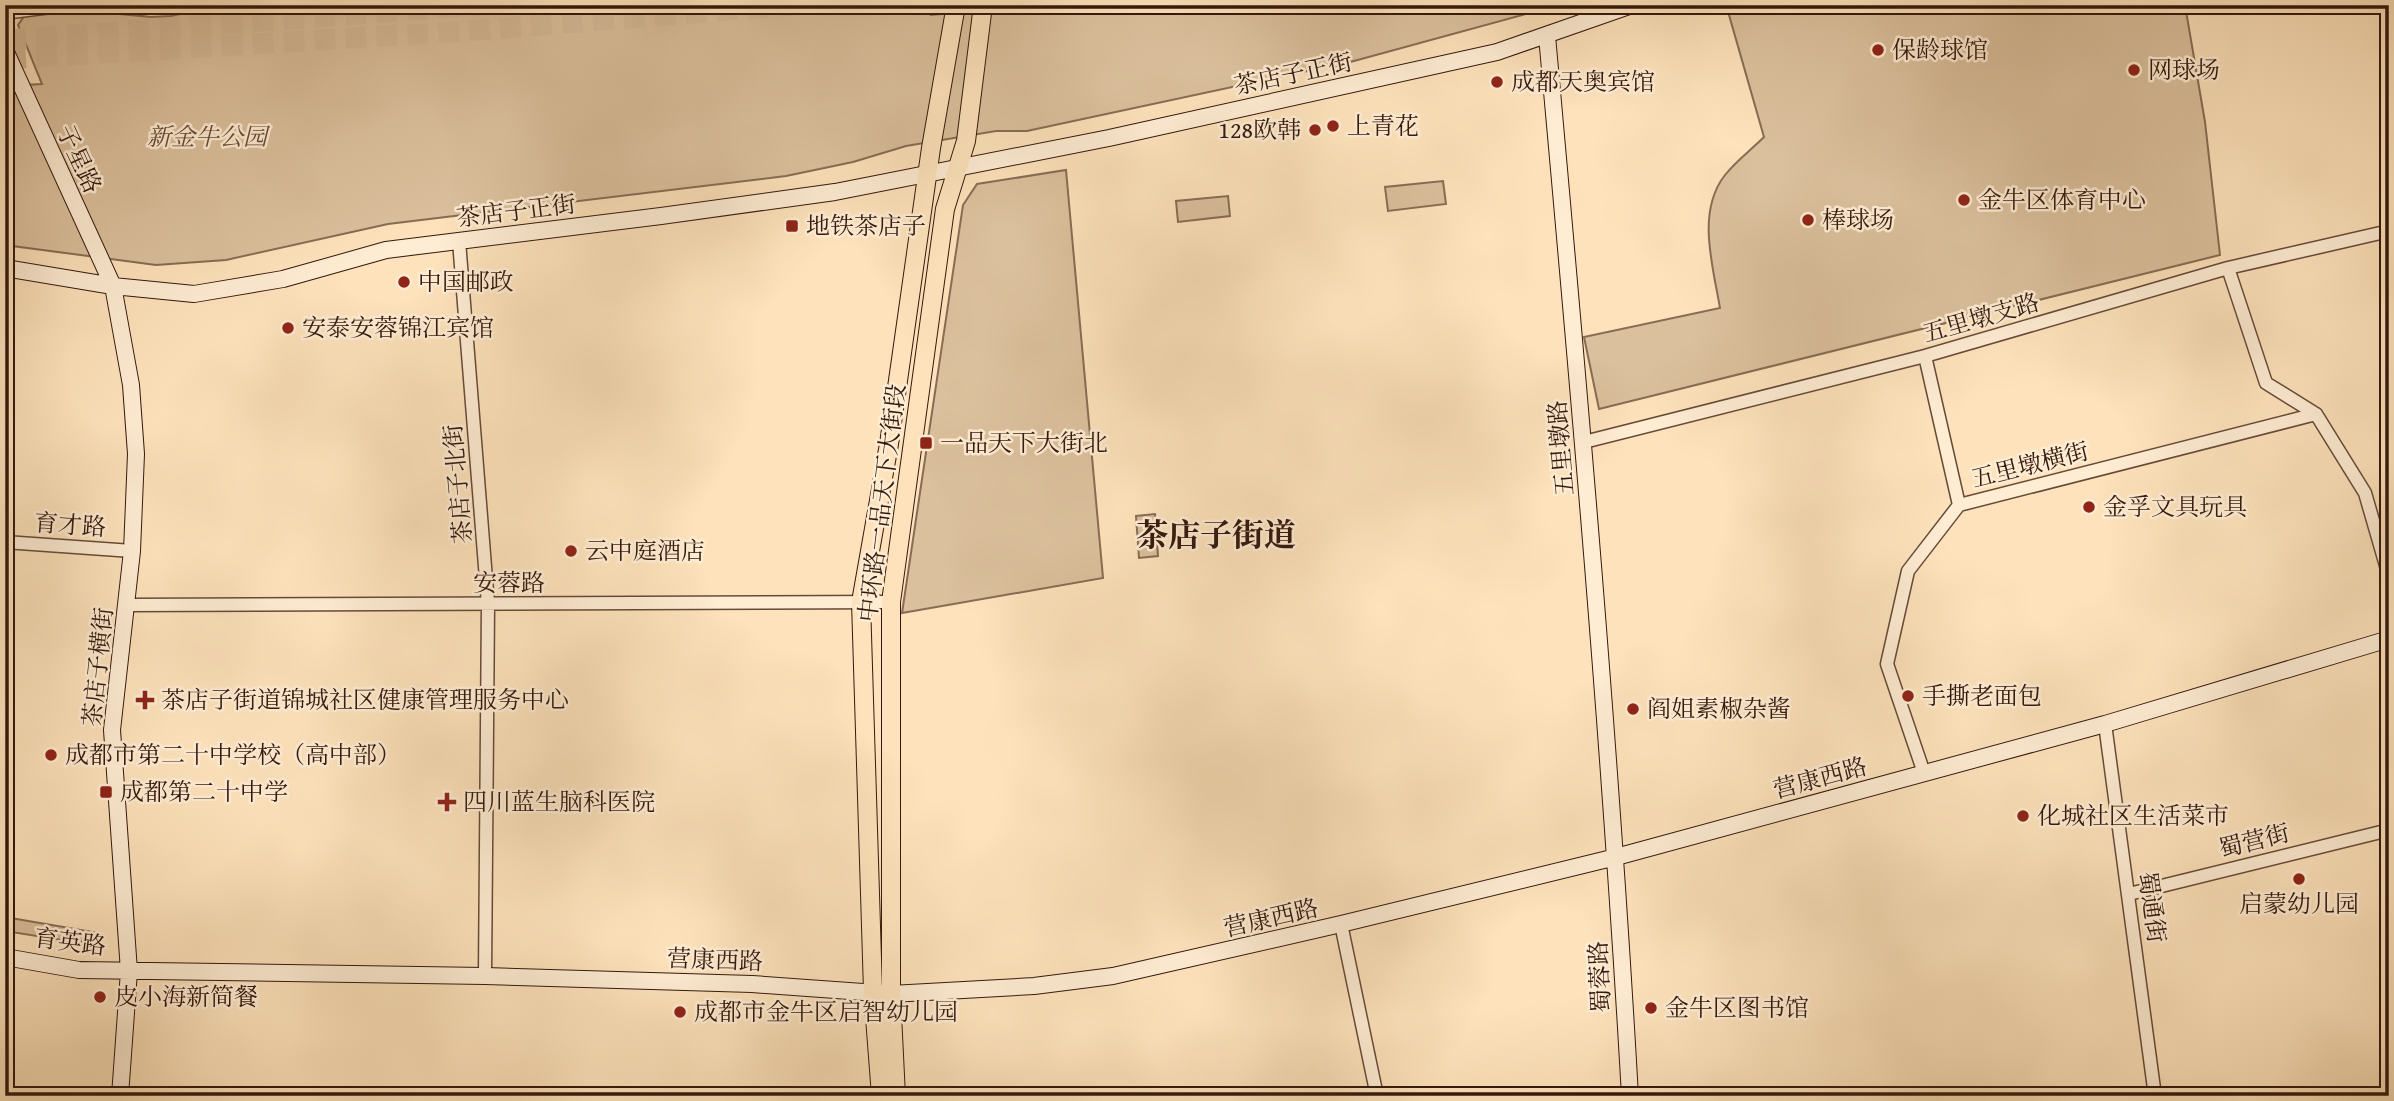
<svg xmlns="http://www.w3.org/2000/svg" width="2394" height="1101" viewBox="0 0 2394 1101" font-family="'Gentium Book Plus','Noto Serif SC',serif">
	<rect width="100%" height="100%" fill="#fde2bb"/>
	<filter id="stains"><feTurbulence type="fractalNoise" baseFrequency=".00286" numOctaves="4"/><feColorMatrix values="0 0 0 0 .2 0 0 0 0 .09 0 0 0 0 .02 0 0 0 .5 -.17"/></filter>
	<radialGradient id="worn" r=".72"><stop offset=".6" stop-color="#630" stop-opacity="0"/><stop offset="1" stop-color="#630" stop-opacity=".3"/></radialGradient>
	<path fill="#dbc09d" stroke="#886c55" stroke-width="2" d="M221,5H932L931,15L1044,5H1559L1354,61L1027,131H996L906,146L853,162L786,176L388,224L226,260L156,265L5,245V86L42,84L18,25L25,15L99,12L150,17L171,16Z
		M1735,5H2185L2205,122L2220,255L1599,409L1584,337L1720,308C1713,266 1696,212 1725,175C1736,161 1752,149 1764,137L1727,8Z
		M1066,170L1103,578L902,613L963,205L977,184Z
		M1443,181L1446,204L1388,211L1385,187Z
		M1228,196L1230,216L1178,222L1176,201Z
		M1155,514L1158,556L1139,558L1136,516Z
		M5,917L93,932L80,943L5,931Z"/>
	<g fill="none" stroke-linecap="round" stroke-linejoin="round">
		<path stroke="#d5ba98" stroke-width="21" stroke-dasharray="21 10" stroke-linecap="butt" d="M5,40L484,5
			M5,59L451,32L796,5"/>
		<defs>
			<path id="street" d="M120,5L142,8L187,5
				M5,15L12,12L65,5
				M459,241L488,604L485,976
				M2228,268L2266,383L2316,414L2365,493L2389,576
				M1925,356L1959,505
				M1584,442L1925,356L2228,268L2389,231
				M5,542L132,551
				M127,605L891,602
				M2105,724L2155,1096
				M1924,773L1887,664L1908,571L1959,505L2316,414
				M2129,894L2389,830
				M1341,924L1377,1096"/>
			<path id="secondary" d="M1547,36C1579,389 1610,742 1630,1096
				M5,50L113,286L131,385L136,454L132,551L112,730L129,971L120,1096
				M5,268L113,286L194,294L283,279L386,250L661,216L835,192L1109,138L1497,52L1632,5
				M5,957L79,970L485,976L752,984L891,994L1034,986L1113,976L1341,924L1616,857L2105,724L2389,639"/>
			<path id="primary" d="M881,1096L873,991L861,602L889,444L931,148L956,5
				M896,1096L891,994V602L945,209L966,141L983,5"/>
		</defs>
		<use href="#street" stroke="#664a38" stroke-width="15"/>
		<use href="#secondary" stroke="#34180d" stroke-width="18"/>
		<use href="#primary" stroke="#34180d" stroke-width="20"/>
		<use href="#street" stroke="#feecd3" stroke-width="12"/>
		<use href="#secondary" stroke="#feecd3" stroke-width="16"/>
		<use href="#primary" stroke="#fde2bb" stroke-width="18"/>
	</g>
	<g fill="#8f2418" stroke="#feecd3" stroke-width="2.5">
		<circle cx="1878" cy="50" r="7"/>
		<circle cx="2134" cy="70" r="7"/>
		<circle cx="1497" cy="82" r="7"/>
		<circle cx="1333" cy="126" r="7"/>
		<circle cx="1315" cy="130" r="7"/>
		<circle cx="1964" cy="200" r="7"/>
		<circle cx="1808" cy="220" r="7"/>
		<rect x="785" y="219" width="14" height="14" rx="3.5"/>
		<circle cx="404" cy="282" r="7"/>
		<circle cx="288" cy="328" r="7"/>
		<rect x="919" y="436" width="14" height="14" rx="3.5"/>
		<circle cx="2089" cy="507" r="7"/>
		<circle cx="571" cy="551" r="7"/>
		<circle cx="1908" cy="696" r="7"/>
		<path d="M141.5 689.5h7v7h7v7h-7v7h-7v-7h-7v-7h7z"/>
		<circle cx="1633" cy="709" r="7"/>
		<circle cx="51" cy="755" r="7"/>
		<rect x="99" y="785" width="14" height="14" rx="3.5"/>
		<path d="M443.5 791.5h7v7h7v7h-7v7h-7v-7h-7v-7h7z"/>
		<circle cx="2023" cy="816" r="7"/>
		<circle cx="2299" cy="879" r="7"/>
		<circle cx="100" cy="997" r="7"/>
		<circle cx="1651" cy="1008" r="7"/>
		<circle cx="680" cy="1012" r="7"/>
	</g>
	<g text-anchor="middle" stroke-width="5" stroke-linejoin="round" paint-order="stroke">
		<g font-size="24" fill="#34180d" stroke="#feecd3" text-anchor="start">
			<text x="1892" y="58">保龄球馆</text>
			<text x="2148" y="78">网球场</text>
			<text x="1511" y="90">成都天奥宾馆</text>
			<text x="1347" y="134">上青花</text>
			<text x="1301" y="138" text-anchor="end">128欧韩</text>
			<text x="1978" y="208">金牛区体育中心</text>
			<text x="1822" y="228">棒球场</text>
			<text x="806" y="234">地铁茶店子</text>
			<text x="418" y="290">中国邮政</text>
			<text x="302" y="336">安泰安蓉锦江宾馆</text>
			<text x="940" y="451">一品天下大街北</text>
			<text x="2103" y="515">金孚文具玩具</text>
			<text x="585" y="559">云中庭酒店</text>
			<text x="1922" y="704">手撕老面包</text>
			<text x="161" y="708">茶店子街道锦城社区健康管理服务中心</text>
			<text x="1647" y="717">阎姐素椒杂酱</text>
			<text x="65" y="763">成都市第二十中学校（高中部）</text>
			<text x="120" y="800">成都第二十中学</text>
			<text x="463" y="810">四川蓝生脑科医院</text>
			<text x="2037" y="824">化城社区生活菜市</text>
			<text x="2299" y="912" text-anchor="middle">启蒙幼儿园</text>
			<text x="114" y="1005">皮小海新简餐</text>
			<text x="1665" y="1016">金牛区图书馆</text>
			<text x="694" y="1020">成都市金牛区启智幼儿园</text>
		</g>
		<g font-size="24" fill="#34180d" stroke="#feecd3">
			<text transform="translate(1293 74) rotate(-12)" y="8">茶店子正街</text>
			<text transform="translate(79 159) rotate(65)" y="8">子星路</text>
			<text transform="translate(516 211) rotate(-7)" y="8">茶店子正街</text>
			<text transform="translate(1981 318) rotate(-16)" y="8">五里墩支路</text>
			<text transform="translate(1561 448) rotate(-95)" y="8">五里墩路</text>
			<text transform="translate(2030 465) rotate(-14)" y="8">五里墩横街</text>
			<text transform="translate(458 484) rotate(-95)" y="8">茶店子北街</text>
			<text transform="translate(882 503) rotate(-83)" y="8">中环路一品天下大街段</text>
			<text transform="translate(70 525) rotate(4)" y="8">育才路</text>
			<text x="509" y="591">安蓉路</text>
			<text transform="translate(98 667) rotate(-84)" y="8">茶店子横街</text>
			<text transform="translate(1820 778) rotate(-15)" y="8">营康西路</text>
			<text transform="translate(2254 841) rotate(-14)" y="8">蜀营街</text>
			<text transform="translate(2152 907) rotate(82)" y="8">蜀通街</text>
			<text transform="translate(1271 918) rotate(-13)" y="8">营康西路</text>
			<text transform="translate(70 942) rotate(7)" y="8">育英路</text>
			<text transform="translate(715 960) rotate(2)" y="8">营康西路</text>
			<text transform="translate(1600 977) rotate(-93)" y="8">蜀蓉路</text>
		</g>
		<g font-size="24" font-style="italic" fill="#664a38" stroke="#feecd3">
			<text x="207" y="145">新金牛公园</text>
		</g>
		<g font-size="32" font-weight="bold" fill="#34180d" stroke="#feecd3">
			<text x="1216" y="546">茶店子街道</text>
		</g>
	</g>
	<rect width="2394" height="1101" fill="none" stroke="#fde2bb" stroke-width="28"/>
	<rect x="7" y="7" width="2380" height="1087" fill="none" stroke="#34180d" stroke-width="3.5"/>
	<rect x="14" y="14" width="2366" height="1073" fill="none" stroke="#34180d" stroke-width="2"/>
	<rect width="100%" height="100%" filter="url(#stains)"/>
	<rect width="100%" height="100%" fill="url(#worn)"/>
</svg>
